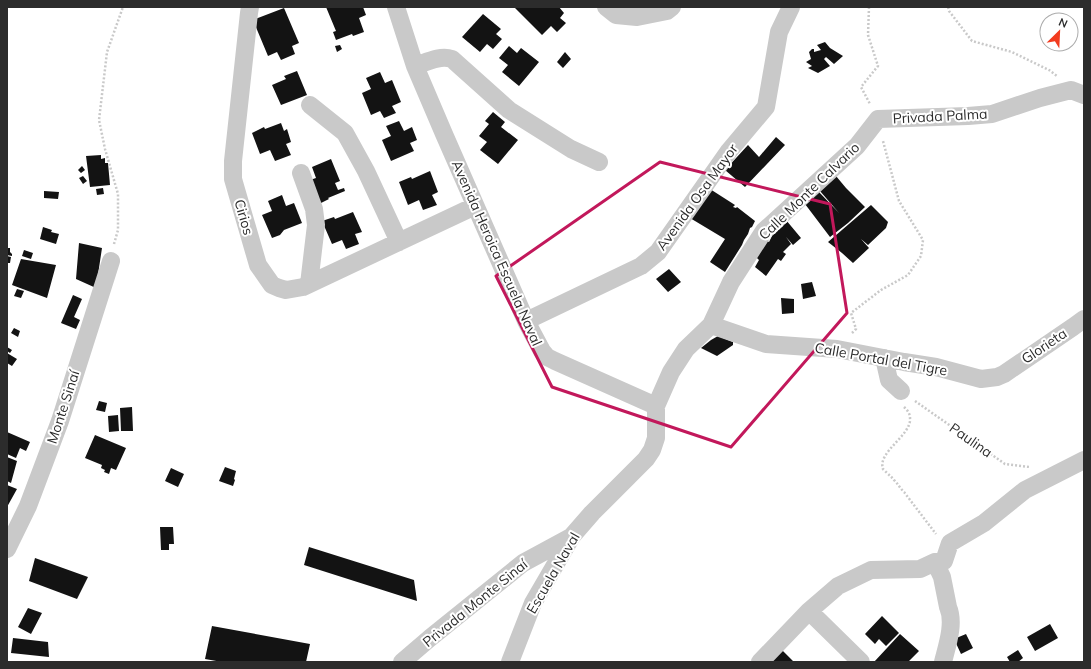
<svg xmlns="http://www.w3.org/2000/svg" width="1091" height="669" viewBox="0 0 1091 669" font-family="Mulish,sans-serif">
	<rect width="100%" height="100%" fill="#fff"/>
	<path fill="#131313" d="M326,7H363L366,15L359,18L364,32L353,36L352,34L336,40L333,32L336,31Z
		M514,7H559L564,13L560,18L566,23L557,32L551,26L542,35Z
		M284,8L299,43L292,46L295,54L281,60L277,52L268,56L253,20Z
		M483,14L501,29L496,34L502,39L493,49L487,44L480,52L462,37Z
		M825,42L830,48L843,56L834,64L826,57L824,59L830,66L818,73L808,68L812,66L806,62L811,59L809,52L812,49H814V52L821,50L817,45Z
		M340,45L342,49L337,52L335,46Z
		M509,46L517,53L521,48L539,62L519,86L502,72L508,65L499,58Z
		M565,52L571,59L563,68L557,62Z
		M297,71L307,95L281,105L272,85L286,79L284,76Z
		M380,72L385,83L392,80L401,102L392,106L396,113L384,118L380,111L371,115L362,93L371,89L366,78Z
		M493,112L505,122L501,127L518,140L498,164L480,150L487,142L479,136L489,124L485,121Z
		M399,121L404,131L412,127L417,140L410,143L414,151L391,161L382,140L391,136L386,126Z
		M281,123L284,131L287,129L291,142L286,144L291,155L275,161L270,150L260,154L252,133L264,127L265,129Z
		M776,137L785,145L745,187L725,170L748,145L759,157Z
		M101,155V159L105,158V163H108L110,185L90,187L86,156Z
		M331,159L340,181L335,183L338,190L344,188L345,191L328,198L329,199L317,205L307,181L316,178L312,167Z
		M82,166L85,170L81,173L78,170Z
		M430,171L438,192L432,195L437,205L423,210L419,200L408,205L399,182L411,177L412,179Z
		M83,176L87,181L83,184L79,178Z
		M836,176L846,188L865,207L848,223L830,237L805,204L819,192L839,213L820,191Z
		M103,188L104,194L97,195L96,189Z
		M710,189L735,205L733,207L736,208L737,207L755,221L752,227L750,228L748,234L744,240L742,245L725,272L710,262L725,239L690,218Z
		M44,191L59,192L58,199L44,198Z
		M282,195L286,206L294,203L302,223L284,230L280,235L272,238L262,215L272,211L268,201Z
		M871,205L888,222L886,228L868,245L861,239L869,248L853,263L842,253L828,242Z
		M353,212L362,232L355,234L359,244L346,249L342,240L332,244L322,221L334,217L335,219Z
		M786,220L801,238L793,245L786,237L791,244L783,252L786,254L781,261L778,259L766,276L755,267L759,260L756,257L767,241L769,242L775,230Z
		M43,227L52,230L51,232L59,234L56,244L40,239Z
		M79,243L102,248L96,288L76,279Z
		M7,248H10V252L12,254V256L7,255Z
		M24,250L33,253L31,259L22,256Z
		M7,256L11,257L10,263H7Z
		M21,259L56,265L47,298L12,285Z
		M669,269L681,282L668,292L656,279Z
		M812,282L816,296L803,299L801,284Z
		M17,289L24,291L21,298L14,296Z
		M73,295L82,299L74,317L80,320L76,329L61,323Z
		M781,298L794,299V313L782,314Z
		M14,328L20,331L18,337L11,333Z
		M718,336L733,342V345L717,356L701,348L711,340Z
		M7,347L12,350L10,353L7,351Z
		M7,353L17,359L12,366L7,363Z
		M99,401L107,403L105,412L96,410Z
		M132,407L133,431H121L120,408Z
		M118,415L119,431L109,432L108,416Z
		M7,432L30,442L26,451L20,448L16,458L7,454Z
		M95,435L126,448L116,470L111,468L109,474L104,472L105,470L101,468L102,465L85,458Z
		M7,457L17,461L11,483L7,481Z
		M225,467L236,471L234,479L235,480L233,486L219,481Z
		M171,468L184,474L178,487L165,481Z
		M7,485L17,489L7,507Z
		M160,527H173L174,544H169V550H161Z
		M309,547L414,580L417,601L304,565Z
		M35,558L88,577L77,599L29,581Z
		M28,608L42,613L31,634L18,627Z
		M882,616L899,633L886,646L879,639L875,644L865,634Z
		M1050,624L1058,638L1035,651L1027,637Z
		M212,626L310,644L306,662H222L205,659Z
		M900,634L919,651L908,662H874Z
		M966,634L973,648L961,654L954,639Z
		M13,638L48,642L49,657L11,653Z
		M780,648L794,662H766Z
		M1018,650L1023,658L1018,662H1010L1007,657Z"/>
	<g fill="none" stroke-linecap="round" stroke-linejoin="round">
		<path stroke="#c9c9c9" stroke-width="2.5" stroke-dasharray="2 2" stroke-linecap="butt" d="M869,7L868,35L878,66L861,87L870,104
			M948,7L949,11L972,41L1012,52L1049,70L1057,76
			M114,244L118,230V194L105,149L99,120L107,52L123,7
			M852,333L856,329L851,313L881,290L908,275L921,256L923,240L899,201L883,141
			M915,401L1005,464L1030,467
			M904,407C907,410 910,413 910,418C912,435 877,452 883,469C884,470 886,472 887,473C890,476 892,477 894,480C898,484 900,488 904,492L936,534"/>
		<path stroke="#c9c9c9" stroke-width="18" d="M250,7L249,13L233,161V179L258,265L272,285L279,288L286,290L303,287L475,206
			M396,7L415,66L444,134L526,321L542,351L547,357L555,361L656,406V438L652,450L646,459L592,513L572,536L533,603L510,662
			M606,7L616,15L637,17L667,11L672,7
			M415,66C427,62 440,55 452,59L509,110L571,149L599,162
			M310,105L345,133L366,171L399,242
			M301,173L314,209L316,225L309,284
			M526,321L641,266L658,252L729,151L766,107L779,32L791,7
			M711,325L766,344L837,349L904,362L936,367L981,379L997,377L1004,374L1073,327L1084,319
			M884,358L889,380L901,391
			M656,406L671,372L686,349L711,325L731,282L764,231L857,146L878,119L968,116L992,114L1040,98L1071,90L1084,95
			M7,549L28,506L60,421L111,261
			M935,562L942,577L948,607C955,623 947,646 943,662
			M809,611L861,662
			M402,662L430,638L523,563L571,537
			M760,662L809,611L838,586L871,570L920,569L935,562L944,561L950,543L984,523L1025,490L1084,460"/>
	</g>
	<path fill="none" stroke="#c2185b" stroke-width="3" stroke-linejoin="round" d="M660,162L830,204L847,313L731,447L552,387L496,276Z"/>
	<g text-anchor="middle" stroke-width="4" stroke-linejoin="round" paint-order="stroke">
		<g font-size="14" fill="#2c2c2c" stroke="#fff">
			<text transform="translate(940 116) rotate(-3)" y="5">Privada Palma</text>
			<text transform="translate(809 191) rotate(-44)" y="5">Calle Monte Calvario</text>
			<text transform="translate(697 197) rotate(-54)" y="5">Avenida Osa Mayor</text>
			<text transform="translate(244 217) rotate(74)" y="5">Cirios</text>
			<text transform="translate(497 253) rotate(66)" y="5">Avenida Heroica Escuela Naval</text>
			<text transform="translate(1044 346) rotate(-34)" y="5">Glorieta</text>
			<text transform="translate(881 359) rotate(10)" y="5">Calle Portal del Tigre</text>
			<text transform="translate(63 407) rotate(-72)" y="5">Monte Sinaí</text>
			<text transform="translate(971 440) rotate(35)" y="5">Paulina</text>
			<text transform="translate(553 573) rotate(-60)" y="5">Escuela Naval</text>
			<text transform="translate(475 603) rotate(-39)" y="5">Privada Monte Sinaí</text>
		</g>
	</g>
	<rect width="1091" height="669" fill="none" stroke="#2c2c2c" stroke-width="16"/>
	<g transform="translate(1059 32) rotate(24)"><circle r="19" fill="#ffffff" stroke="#ababab"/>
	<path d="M0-3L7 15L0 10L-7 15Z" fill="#f23b1f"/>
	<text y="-6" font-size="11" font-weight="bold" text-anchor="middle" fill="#2c2c2c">N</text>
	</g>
</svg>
